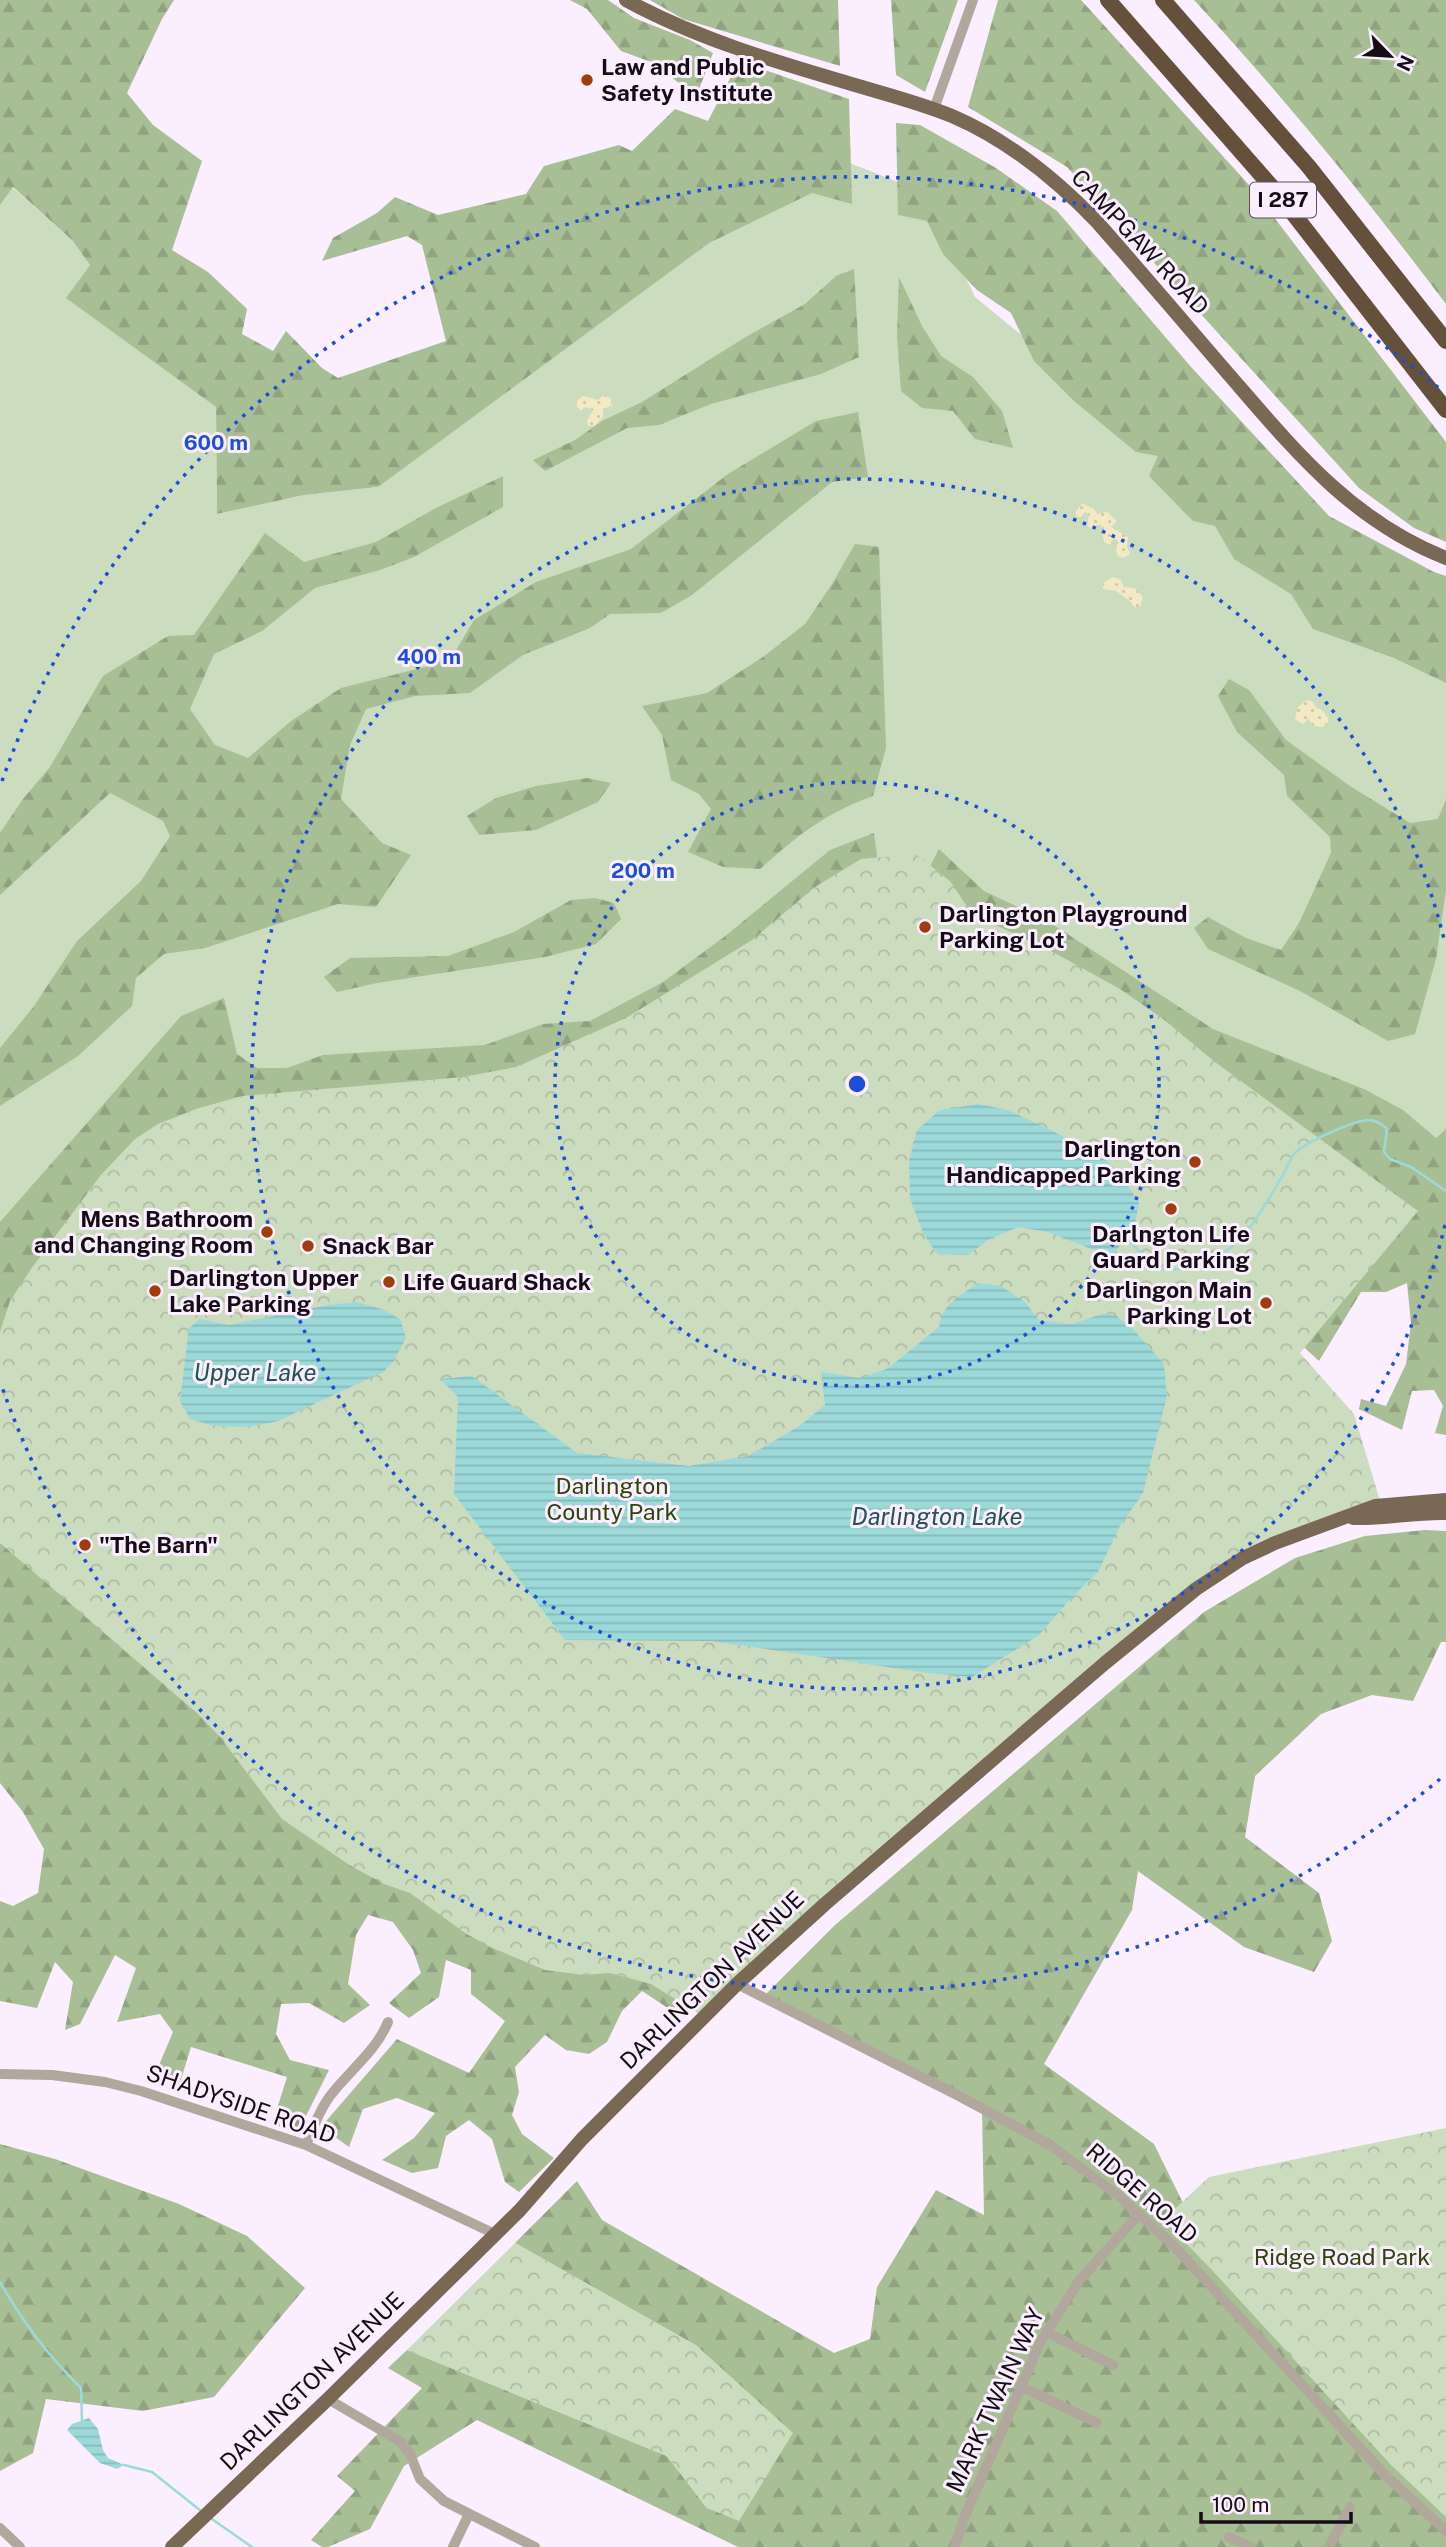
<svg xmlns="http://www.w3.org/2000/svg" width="1446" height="2547" viewBox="0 0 1446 2547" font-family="'Public Sans',sans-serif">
	<defs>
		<pattern id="forest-firs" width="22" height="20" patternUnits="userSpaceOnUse" patternTransform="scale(1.75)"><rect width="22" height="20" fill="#a8be95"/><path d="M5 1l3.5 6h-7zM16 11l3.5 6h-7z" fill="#90a280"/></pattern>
		<pattern id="sand-dots" width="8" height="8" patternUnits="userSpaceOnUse" patternTransform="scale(1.75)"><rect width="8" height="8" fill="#f3e9c4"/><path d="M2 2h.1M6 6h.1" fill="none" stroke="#cfc7a8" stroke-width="1.8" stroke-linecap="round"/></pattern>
		<pattern id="park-crowns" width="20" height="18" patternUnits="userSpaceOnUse" patternTransform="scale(1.75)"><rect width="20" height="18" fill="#ccdcbf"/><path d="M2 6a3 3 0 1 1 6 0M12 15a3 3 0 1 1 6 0" fill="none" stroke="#aebca3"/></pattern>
		<pattern id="water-rules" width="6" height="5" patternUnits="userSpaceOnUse" patternTransform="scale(1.75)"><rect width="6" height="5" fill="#9cd9d9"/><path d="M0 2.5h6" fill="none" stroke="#86b9ba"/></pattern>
	</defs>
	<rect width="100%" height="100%" fill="#fbeefe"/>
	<path fill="#ccdcbf" d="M837,158L926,193L975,297L1169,456L1446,655V1185L752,940L0,1331V205L12,187L72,240L90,265L67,298L216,407L217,514L304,495L378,487L570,319Z"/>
	<path fill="url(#forest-firs)" d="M0,0H174L162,19L127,93L153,125L202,161L172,250L208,272L247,309L242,334L273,351L286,331L322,368L338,378L446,341L422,245L407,236L322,261L333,238L377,213L395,197L438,215L526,194L544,166L619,145L632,151L675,109L708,121L739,61L849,99L852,204L812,193L709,243L378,487L304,495L217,514L216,407L66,298L90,265L72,240L13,187L0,205Z
		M570,0H608L634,18L690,40L713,53L696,97L654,63L621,51L587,9Z
		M650,0H838L840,66L683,19Z
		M891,0H958L925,92L896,75Z
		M998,0H1081L1250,186L1446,442V542L1414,528L1359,488L1067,167L968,107Z
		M1194,0H1446V304C1367,199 1283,96 1194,0Z
		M896,123L920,125L996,168L1057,211L1192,368L1329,516L1434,572L1446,576V683L1394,658L1313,629L1291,594L1234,559L1215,526L1193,521L1149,476L1158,456L1136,452L1074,401L1034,361L1011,313L977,290L943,254L927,221L898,215Z
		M854,269L859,357L821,374L711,404L659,425L627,428L545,471L533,460L575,440L602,421L642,402L744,338L805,304L836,276Z
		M899,277L922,326L941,356L973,377L1002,411L1013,448L975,439L953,411L922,408L901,391L897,336Z
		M858,412L868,477L832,482L692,595L661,613L610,614L590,628L523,655L470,693L415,696L366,709L350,745L341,799L382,843L411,855L376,907L338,904L205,948L164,954L136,978L132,1006L78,1056L0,1106V1048L34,1006L77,941L141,881L170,836L163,821L110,793L0,895V833L23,799L50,767L103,676L168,636L194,635L265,533L304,562L376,542L436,508L503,476V507L414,557L380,570L315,588L262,631L214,654L190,709L215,745L248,758L291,721L341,688L425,667L452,657L474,620L536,582L631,549L728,474L816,421Z
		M855,544L879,547L886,748L873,796C824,814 798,835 760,869L723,867L688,852L711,809L699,794L671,780L662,735L642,706L707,693L763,657L805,624L832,584Z
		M1229,679L1249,690L1286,740L1350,786L1410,823L1438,819L1446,799V890L1436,959L1415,1034L1388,1041L1300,991L1208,949L1194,928L1208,917L1246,938L1281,950L1299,923L1331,853L1330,837L1287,796L1284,775L1237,732L1218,696Z
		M587,778L611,783L598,802L536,830L479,835L467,816L496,798L536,786Z
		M874,833L879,871L0,1432V1222L181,1016L224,998L237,1054L257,1068H287L323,1055L485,1045L543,1024L590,1021L663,982L724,937L830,850Z
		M939,849L984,891L1046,920L1213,1029L1364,1089L1403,1110L1436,1138L1446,1129V1435L1435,1433L1443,1406L1434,1390L1412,1391L1402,1430L1359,1409L1361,1399L1386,1406L1406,1364L1411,1323L1407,1283L1386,1292H1361L1319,1361L1295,1339L926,874Z
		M595,898L614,903L621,919L596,944L545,957L377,983L337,992L324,977L350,958L448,956L514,932L571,900Z
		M0,1506L705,2001L677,2014L642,1991L622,2011L607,2042L589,2054L566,2050L545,2035L515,2067L519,2092L512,2115L522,2134L554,2158L519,2192L505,2182L492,2139L469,2120L446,2136L438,2168L412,2173L382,2160L414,2138L435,2113L397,2098L363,2109L349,2147L321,2127L397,2039L469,2073L505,2021L471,1994V1970L446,1960L439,1997L409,2018L389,2003L421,1973L413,1950L393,1922L368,1915L356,1935L348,1984L370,2005L344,2023L309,2003L281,2004L276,2034L290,2060L329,2070L299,2130L272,2125L287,2077L191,2047L179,2086L156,2072L173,2032L160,2014L117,2022L136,1968L115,1955L80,2024L65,2030L73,1982L55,1962L37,2008L0,2001V1901L13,1906L38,1893L44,1849L23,1812L0,1783Z
		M1425,1530L1446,1531V1642H1441L1413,1701L1372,1695L1321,1714L1255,1776L1245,1837L1319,1893L1332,1941L1314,1972L1244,1947L1138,1871L1132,1910L1044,2064L1154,2144L1183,2203L1446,2137V2547H738L477,2420L404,2466L370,2529L328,2547H322L311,2540L355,2491L337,2476L422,2388L388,2368L407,2350L667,2456L707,2508L697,2346L515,2243L577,2181L602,2220L834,2353L870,2339L877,2287L936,2190L984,2215L982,2111L765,1995L835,1925L1204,1612L1295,1558L1365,1536Z
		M0,2144L55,2159L179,2204L247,2236L305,2288L214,2397L143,2411L46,2399L33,2453L0,2471Z"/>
	<path fill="url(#sand-dots)" d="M604,395L610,398L613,405L603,409V417L594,426H588L587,421L593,410L586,407L580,411L577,407V401L583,396L598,400Z
		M1082,503L1094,509L1097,514L1107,512L1117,521L1111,527L1128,537L1127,547L1130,554L1123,558L1118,556L1116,550L1118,541L1116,539L1112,540L1110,545L1104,542L1101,525H1097L1093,530C1085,526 1088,521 1089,514L1085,512L1081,517H1077L1075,513Z
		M1113,577L1120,579L1124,587L1135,588L1143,597L1140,607H1134L1130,601L1116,591L1103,589V583Z
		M1307,700L1313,702L1315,707L1322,710L1328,718V723L1322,727L1313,726L1309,719L1303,724L1295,719L1298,707Z"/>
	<path fill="url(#park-crowns)" d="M916,854L950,881L972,914L1053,952L1120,989L1162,1018L1215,1062L1418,1211L1300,1353L1354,1414L1381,1504L1219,1573L704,2017L651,1984L610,1973L584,1975L545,1970L490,1947L465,1933L410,1893L384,1884L351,1866L282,1819L220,1737L198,1714L0,1543V1332L10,1301L31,1269L100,1176L135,1139L158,1124L196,1109L242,1096L463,1077L516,1067L626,1018L752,940L815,887L861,859Z
		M1446,2128V2517L1391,2465L1211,2269L1163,2220L1209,2177Z
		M515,2243L697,2346L793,2433L739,2521L707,2508L667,2456L407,2350Z"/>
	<path fill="url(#water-rules)" d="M978,1104L1008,1110L1075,1142L1108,1162L1124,1179L1139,1203L1135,1223L1112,1257L1048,1232L1018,1227L988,1240L968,1255L937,1254L923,1233L910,1198L909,1161L917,1130L940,1110Z
		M977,1283L1001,1286L1025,1302L1039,1320L1072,1324L1102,1314L1115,1315L1132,1328L1164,1364L1167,1396L1143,1493L1120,1526L1098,1572L1072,1597L1039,1635L972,1677L928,1673L711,1641L565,1640L454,1494L458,1397L440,1379L472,1376L577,1453L689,1466L748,1456L798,1427L825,1405L821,1372L859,1378L887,1369L939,1327C944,1301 958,1299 977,1283Z
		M356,1302L382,1309L400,1319L406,1338L393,1362L383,1372L278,1421L249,1427L215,1426L190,1419L180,1401L189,1328L200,1319L229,1325L328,1305Z
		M89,2418L98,2429L103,2450L108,2458L124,2465L117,2469L100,2463L67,2430L72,2424Z"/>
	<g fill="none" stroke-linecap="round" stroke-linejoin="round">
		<path stroke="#9cd9d9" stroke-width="2.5" d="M1125,1238L1159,1269H1180
			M1192,1268C1237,1257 1260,1215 1281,1178C1286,1171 1289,1161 1294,1154C1303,1143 1353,1121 1368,1120C1375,1120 1382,1124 1387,1129L1384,1152L1390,1159L1411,1167L1446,1191
			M0,2282C25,2325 46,2353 81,2388L82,2423
			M124,2465L152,2472L201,2511
			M209,2517L252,2547"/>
		<path stroke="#b1a79c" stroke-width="10" d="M934,109L973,0
			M737,1984L959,2096L1050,2145L1120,2197L1174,2246L1384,2474L1446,2531
			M0,2074L52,2075L105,2082L141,2091L306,2145L495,2234
			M306,2145C314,2126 321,2106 334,2091C353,2068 377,2049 388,2022
			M1046,2332L1113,2365
			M1020,2386L1097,2423
			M328,2399L401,2442L410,2454L420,2479L444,2501L535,2547
			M0,2528L20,2547
			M1229,2537L1250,2547
			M453,2547L469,2514
			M955,2547L965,2516L1040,2343L1079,2281L1139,2214
			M1329,2547L1350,2507"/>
		<path stroke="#796854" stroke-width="14" d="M626,0C696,38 770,60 845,82C881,93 918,102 952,116C1008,140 1056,179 1098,223C1143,274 1187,326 1231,377C1295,451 1352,521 1446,558
			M1353,1518C1384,1519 1415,1512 1446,1513
			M172,2547L328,2399L520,2210L582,2139L737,1984L825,1904L1105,1663L1196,1589L1243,1558L1275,1543L1375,1506L1446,1500"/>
		<path stroke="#65513b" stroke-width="16" d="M1108,0L1278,194L1446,410
			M1163,0L1309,167L1446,341"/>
	</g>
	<g fill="none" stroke="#1d4ed8" stroke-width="3.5" stroke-dasharray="3.5 7">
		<circle cx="857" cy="1084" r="302"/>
		<path d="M1445 1225A605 605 0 1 1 1445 943"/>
		<path d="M1440 1779A907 907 0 0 1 2 1387M2 781A907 907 0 0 1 1440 389"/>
	</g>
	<g fill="#a13c0d" stroke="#fbeefe" stroke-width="2.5">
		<circle cx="587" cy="80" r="7"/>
		<circle cx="925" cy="927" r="7"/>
		<circle cx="1195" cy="1162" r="7"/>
		<circle cx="1171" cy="1209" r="7"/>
		<circle cx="267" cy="1232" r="7"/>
		<circle cx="308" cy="1246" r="7"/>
		<circle cx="389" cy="1282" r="7"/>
		<circle cx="155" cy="1291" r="7"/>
		<circle cx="1266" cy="1303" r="7"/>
		<circle cx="85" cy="1545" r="7"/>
	</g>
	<g text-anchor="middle" stroke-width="6" stroke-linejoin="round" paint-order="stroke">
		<rect fill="#fbeefe" stroke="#59505c" stroke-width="2" x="1250" y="182.5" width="66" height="35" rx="5"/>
		<g font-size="21" font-weight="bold" fill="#140d16">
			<text x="1283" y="207">I 287</text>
		</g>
		<g font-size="23" font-weight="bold" fill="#140d16" stroke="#fbeefe" text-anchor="start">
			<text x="601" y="75">Law and Public<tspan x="601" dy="26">Safety Institute</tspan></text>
			<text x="939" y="922">Darlington Playground<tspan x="939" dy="26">Parking Lot</tspan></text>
			<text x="1181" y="1157" text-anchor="end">Darlington<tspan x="1181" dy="26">Handicapped Parking</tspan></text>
			<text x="253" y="1227" text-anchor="end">Mens Bathroom<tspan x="253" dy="26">and Changing Room</tspan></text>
			<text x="1171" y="1242" text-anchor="middle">Darlngton Life<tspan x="1171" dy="26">Guard Parking</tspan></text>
			<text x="322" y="1254">Snack Bar</text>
			<text x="169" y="1286">Darlington Upper<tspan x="169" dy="26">Lake Parking</tspan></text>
			<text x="403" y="1290">Life Guard Shack</text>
			<text x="1252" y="1298" text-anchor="end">Darlingon Main<tspan x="1252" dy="26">Parking Lot</tspan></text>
			<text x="99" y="1553">"The Barn"</text>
		</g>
		<g font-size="23" fill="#140d16" stroke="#fbeefe">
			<text transform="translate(1140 242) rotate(47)" y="8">CAMPGAW ROAD</text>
			<text transform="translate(712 1980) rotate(-44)" y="8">DARLINGTON AVENUE</text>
			<text transform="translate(241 2104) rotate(19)" y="8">SHADYSIDE ROAD</text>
			<text transform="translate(1142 2193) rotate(41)" y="8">RIDGE ROAD</text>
			<text transform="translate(312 2381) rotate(-44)" y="8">DARLINGTON AVENUE</text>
			<text transform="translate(995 2400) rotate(-65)" y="8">MARK TWAIN WAY</text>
		</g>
		<g font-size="23" fill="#2b4607" stroke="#fbeefe">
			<text x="612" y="1494">Darlington<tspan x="612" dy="26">County Park</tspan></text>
			<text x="1342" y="2265">Ridge Road Park</text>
		</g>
		<g font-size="24" font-style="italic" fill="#205455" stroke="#fbeefe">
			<text x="255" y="1381">Upper Lake</text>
			<text x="937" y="1525">Darlington Lake</text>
		</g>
	</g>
	<circle cx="857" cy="1084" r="10" fill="#1d4ed8" stroke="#fbeefe" stroke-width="3.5"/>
	<g font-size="21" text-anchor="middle" font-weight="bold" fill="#1d4ed8" stroke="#fbeefe" stroke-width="6" stroke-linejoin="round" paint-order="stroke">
		<text x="216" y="450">600 m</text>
		<text x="429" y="664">400 m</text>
		<text x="643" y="878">200 m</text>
	</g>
	<g transform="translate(1390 56) rotate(115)" stroke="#fbeefe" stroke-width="5" paint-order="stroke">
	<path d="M0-5L12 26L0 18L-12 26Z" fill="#140d16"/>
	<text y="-10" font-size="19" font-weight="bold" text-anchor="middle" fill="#140d16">N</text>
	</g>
	<path d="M1201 2512v10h150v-10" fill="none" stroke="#140d16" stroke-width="3.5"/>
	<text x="1212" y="2512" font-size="21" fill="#140d16" stroke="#fbeefe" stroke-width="5" paint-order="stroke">100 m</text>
</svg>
